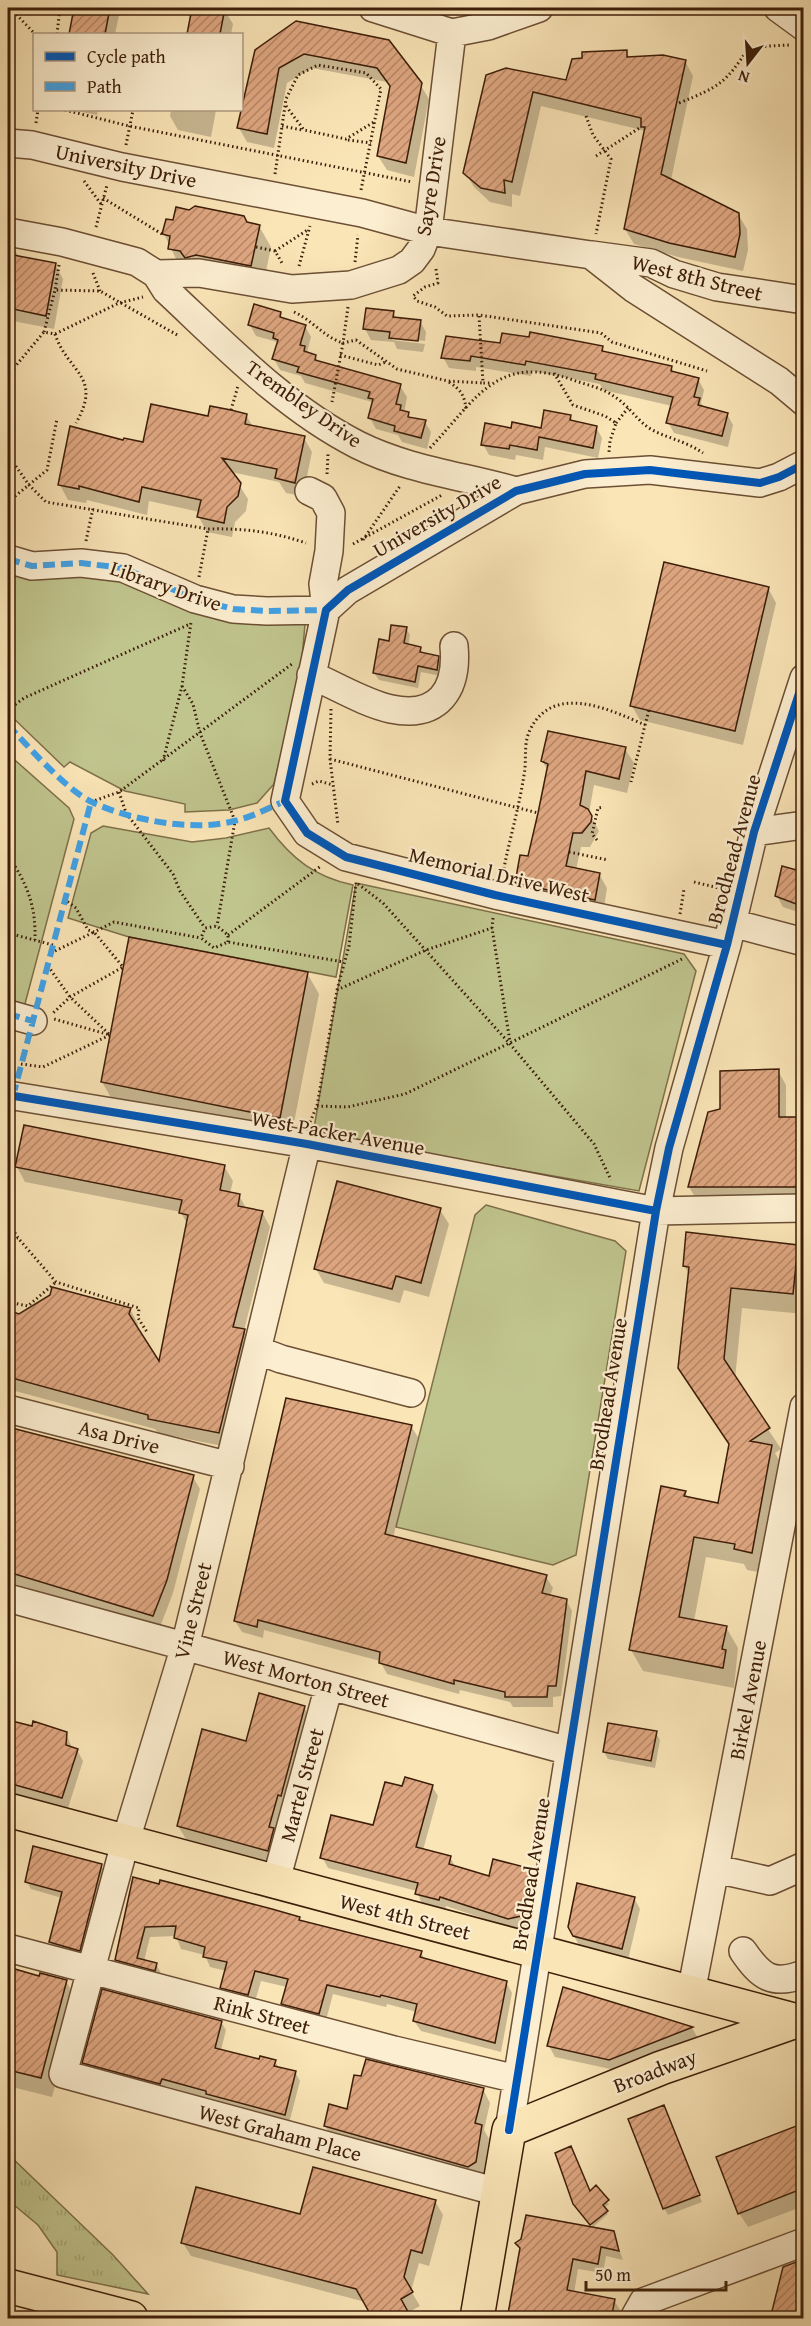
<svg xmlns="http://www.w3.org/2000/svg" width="811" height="2326" viewBox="0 0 811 2326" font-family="'Gentium Book Plus',serif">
	<defs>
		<pattern id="park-tufts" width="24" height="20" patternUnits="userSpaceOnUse" patternTransform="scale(1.5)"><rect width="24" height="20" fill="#c0c48d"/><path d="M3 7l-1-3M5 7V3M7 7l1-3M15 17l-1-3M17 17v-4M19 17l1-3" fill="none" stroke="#a6a878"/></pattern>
		<pattern id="building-hatch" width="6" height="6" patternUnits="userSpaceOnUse" patternTransform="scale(1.5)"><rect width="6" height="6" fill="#dfa781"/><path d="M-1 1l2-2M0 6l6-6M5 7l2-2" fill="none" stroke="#b68768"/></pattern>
	</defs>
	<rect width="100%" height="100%" fill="#fae5b7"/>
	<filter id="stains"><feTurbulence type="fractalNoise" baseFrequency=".00333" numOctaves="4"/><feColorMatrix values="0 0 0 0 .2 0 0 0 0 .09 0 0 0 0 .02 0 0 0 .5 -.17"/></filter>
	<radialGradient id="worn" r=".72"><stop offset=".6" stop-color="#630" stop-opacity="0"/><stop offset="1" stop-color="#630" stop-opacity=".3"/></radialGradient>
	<path fill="#c0c48d" stroke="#7e704a" stroke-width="1.5" d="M8,566L86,573L299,620L305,624L301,670L274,784L257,803L229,810L185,812V804L125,791L70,762L64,767L8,713Z
		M8,754L69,808L74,819L22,1015L8,1011Z
		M103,826L192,842L226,838L269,828C292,859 315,877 353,885L336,977L129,937L68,918L91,833Z
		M356,883L684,954L696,971L639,1191L313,1134Z
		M486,1205L615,1241L626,1251L576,1555L553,1565L396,1527L475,1215Z"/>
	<path fill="url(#park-tufts)" stroke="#7e704a" stroke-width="1.5" d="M8,2154L113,2255L148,2294L57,2275V2252L38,2225L8,2200Z"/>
	<path fill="#0003" d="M76,8H117L120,11L115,34H118H70Z
		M194,8L224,9L233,24L231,34H188Z
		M296,23L420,84L429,99L414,177L387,170L378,156L391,88L387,82L312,68L287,83L274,148L247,142L239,128Z
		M626,52L630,58L685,61L693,76L671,180L738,214L747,229L748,250L743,271L678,257L634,244L625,229L646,131L541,106L520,196L512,194V207L490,202L474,187L465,172L487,76L567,82Z
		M71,110H98L97,115Z
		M171,110H216L211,137L178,130L170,116Z
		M246,223L259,226L271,247L263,286L181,269L164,234Z
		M8,249L15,251L20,258L55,264L63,279L54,329L8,320Z
		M393,312L397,319L420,321L426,332L425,341L392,337V340L425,344L423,352L397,349L394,342L371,340L365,329Z
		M280,314L284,320L305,326L311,337L307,352L315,356L319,363L400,386L407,397L404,413L411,419L425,422L431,432L427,449L402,442L398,435L376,429L370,418L372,402L305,383L301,376L280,370L274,359L277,342L256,336L250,325Z
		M501,345L602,347L605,353L671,367L675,374L698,379L704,390L701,403L704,408L727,414L733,425L728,447L674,433L668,422L672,406L603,390L600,384L532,371L531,376L476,367V371L449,368L443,357Z
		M246,415L253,427L304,438L312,452L303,496L286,493L279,482L231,472L248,499L246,511L235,522L232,537L207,532L199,517L200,512L149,501L147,515L87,500L86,503L68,500L60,485L124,442L144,443L209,418Z
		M570,416L574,423L596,427L602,438L598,458L545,447L543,460L516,455L515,460L489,455L483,444L542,430Z
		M768,588L776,603L743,745L640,720L632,706Z
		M406,628L410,635L408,646L420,648L423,654L438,657L442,665L441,676L421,672L418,688L379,680L374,673L390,643Z
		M625,749L634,763L627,793L594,785L589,813L599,831L590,847H581L576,870L599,874L607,888L603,914L525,898L517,883L529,858L548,770L542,761Z
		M804,873V914L783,907L777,896Z
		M307,973L319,994L291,1138L114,1103L102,1082Z
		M8,1044L11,1049L8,1063Z
		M778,1071L786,1085V1119L804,1118V1201L698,1202L689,1187L709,1113L721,1111Z
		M224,1166L233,1181L230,1193L239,1195L247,1210L262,1212L270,1227L244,1331L252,1345L227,1447L158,1433L155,1429L8,1389V1312L19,1315L130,1309L138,1324L137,1329L160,1365L187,1224L181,1212L25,1182L17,1167Z
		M440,1210L449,1224L429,1297L404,1290L400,1303L324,1283L316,1269Z
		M797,1247L804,1259V1314L742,1308L735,1379L781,1449L775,1453L783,1467L764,1573L747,1570L744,1564L706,1557L694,1621L726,1627L738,1648L734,1688L643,1671L631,1650L685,1492L689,1499L719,1505L730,1446L690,1275L684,1266Z
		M411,1426L418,1437L393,1538L546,1577L553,1588L550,1596L566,1600L572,1611L561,1696L553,1697V1707H513L510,1702L460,1690L459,1694L387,1674L380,1661L264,1630L263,1638L242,1632L235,1621Z
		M8,1431L193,1477L200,1489L173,1593L160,1627L8,1582Z
		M304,1707L311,1720L275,1864L186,1839L178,1826L247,1743Z
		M8,1722L66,1733L72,1748L77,1750L83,1761L68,1808L8,1792Z
		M656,1733L660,1740L655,1768L608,1759L604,1752Z
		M432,1786L438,1796L423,1850L450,1857L456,1868L490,1878L531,1870L537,1880L526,1926L515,1929L446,1906L445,1910L422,1904L417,1891L328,1868L322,1857L374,1827L403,1788Z
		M101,1865L105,1872L83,1957L55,1949L50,1942L62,1898L31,1889L27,1882Z
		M134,1878L299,1919L301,1922L421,1952L425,1960L506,1982L512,1993L501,2052L421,2031L414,2021L417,2012L387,2004L386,2007L333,1994L325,2024L288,2014L282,2004L287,1987L261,1981L254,2005L227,1998L221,1987L226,1971L210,1967L205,1955L181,1949L176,1936L150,1937L144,1961L156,1964L162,1975L122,1970L116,1960Z
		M634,1898L640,1909L628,1960L580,1947L574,1936Z
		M8,1968L40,1978L66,1981L77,2001L52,2097L8,2086Z
		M564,1989L692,2028L698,2038L615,2070L555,2057L549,2046Z
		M221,2022L226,2030L221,2050L260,2061H275L279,2068L295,2072L300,2081L289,2123L212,2102L210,2099L166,2086L165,2092L89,2071L84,2063Z
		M362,2078L483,2089L490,2103L484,2130L489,2139L483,2176L333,2139L325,2126L348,2110Z
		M664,2107L702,2202L668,2215L664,2208Z
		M804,2125V2206L748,2227L739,2213Z
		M590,2193L609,2204L604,2208L608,2214L593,2227L576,2207Z
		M435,2201L443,2215L429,2266L419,2263L411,2291L420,2306L407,2313L191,2256L183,2243L301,2216Z
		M613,2233L623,2260L606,2256L603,2273L578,2269L574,2293L614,2300L620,2310L618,2318H509L521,2251L517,2244Z"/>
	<path fill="url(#building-hatch)" stroke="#3c1d08" stroke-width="1.5" d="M74,8H110L105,34H69Z
		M192,8H225L220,34H187Z
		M296,21L389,40L422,83L406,163L377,156L390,86L377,68L304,54L279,68L267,134L237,128L255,50Z
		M627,50V57L663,55L686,60L661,174L739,213L740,234L735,257L669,243L624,229L645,127H641V118L533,92L512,182L504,180L505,193L481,188L463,173L486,75L506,68L566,80L572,59L582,58V52Z
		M195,206L244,216L247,222L260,225L251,266L196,255L185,258L180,251L168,249L170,236L162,234L166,219L173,220L176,207L189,210Z
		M8,254L56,263L46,316L8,308Z
		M254,304L281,312L280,317L306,325L300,345L305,346L304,351L316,355L315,360L401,384L396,404L401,405L400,410L409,412L408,417L426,420L421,438L394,431L395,426L368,418L373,399L368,398L370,392L297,372L299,367L272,359L278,340L273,338L274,333L248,325Z
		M366,308L394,311L393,317L421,320L418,341L389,338L390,332L363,329Z
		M530,332L603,346L602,351L672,366L671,371L699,378L694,397L700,398L698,405L728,413L722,436L666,423L673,397L595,379L596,374L526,361L525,365L471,356L470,361L441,358L446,336L500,343L502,333L529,337Z
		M151,404L208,416L210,406L231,410L247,414L245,424L305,436L295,483L275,478L277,469L222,458L241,483L238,496L227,507L224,523L197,517L201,500L142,487L139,502L79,486V489L58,485L70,426L123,440L124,438L143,442Z
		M544,410L571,415L570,420L597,426L593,448L539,437L537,450L510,445L509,449L481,445L485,423L511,428L512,422L541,428Z
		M664,562L769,587L735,731L630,706Z
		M391,625L407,627L404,643L421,647L420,652L439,656L437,670L418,666L415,682L373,673L379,639L389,641Z
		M548,731L626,747L619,779L586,771L580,805L588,809L592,816L591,822L582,833H573L566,866L600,873L595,900L515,883L520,855L528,856L538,813L548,764L541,761Z
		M782,866L804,872V907L775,896Z
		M129,937L308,972L280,1118L101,1082Z
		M779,1069V1117H804V1187H688L708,1112L720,1109V1071Z
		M24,1125L225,1165L220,1190L240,1194L238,1206L263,1211L233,1327L245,1329L219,1433L148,1419V1415L8,1377V1310L19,1314L50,1295L52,1287L131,1308L129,1314L159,1361L188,1215L179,1213L182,1200L15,1167Z
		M337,1181L441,1208L421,1283L396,1276L392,1289L314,1269Z
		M686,1232L798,1245L793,1294L731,1288L724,1359L770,1428L750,1441L772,1445L752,1553L734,1549L735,1544L694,1537L679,1617L727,1626L722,1649L726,1650L723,1668L629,1650L661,1486L686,1491L684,1496L718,1503L729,1444L678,1368L689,1267L683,1266Z
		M286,1398L412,1425L385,1534L547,1575L542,1593L567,1599L556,1686H548L547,1697H505V1692L454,1680V1684L379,1663L380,1652L258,1620L257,1627L234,1621Z
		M8,1427L194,1475L167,1580L153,1616L8,1572Z
		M259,1693L305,1706L281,1796L278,1795L269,1827L274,1828L268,1851L177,1826L202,1729L246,1741Z
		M8,1720L32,1726L33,1721L67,1732L66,1745L78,1749L62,1798L8,1783Z
		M608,1723L657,1731L651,1761L603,1752Z
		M405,1777L433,1785L416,1847L451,1856L449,1864L489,1876L493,1859L532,1869L521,1916L508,1919L440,1897L439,1900L415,1894L418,1883L320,1858L331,1815L373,1825L385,1782L402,1786Z
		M33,1846L102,1864L80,1951L49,1942L62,1892L25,1882Z
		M133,1877L159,1884L160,1880L272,1909L300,1917L299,1920L422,1951L420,1957L507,1981L495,2043L413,2021L417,2004L381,1995L380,1997L327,1985L319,2014L281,2004L288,1979L255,1971L248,1995L220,1988L227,1962L203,1957L205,1947L174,1938L176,1926L145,1927L137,1958L157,1963L155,1971L115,1960Z
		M577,1883L635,1897L622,1949L573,1936L568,1927Z
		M8,1967L39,1976L40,1973L67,1980L41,2078L8,2070Z
		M563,1987L635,2009L693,2027L609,2060L547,2046Z
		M102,1989L222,2021L215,2048L259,2059L260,2056L276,2060L274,2066L296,2071L285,2115L206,2094V2091L162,2079L160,2084L82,2063Z
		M366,2059L484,2088L475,2123L482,2125L476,2162L468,2167L324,2126L329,2104L347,2109L354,2075L361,2076Z
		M664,2105L700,2195L663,2209L628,2119Z
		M804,2123V2188L738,2214L716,2157Z
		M571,2146L590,2191L596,2185L609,2200L603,2205L608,2211L590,2225L573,2204L555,2153Z
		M313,2167L436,2200L422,2253L411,2250L404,2277L413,2292L401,2299L412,2319H373L356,2289L181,2243L196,2187L300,2214Z
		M526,2215L614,2231L619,2251L601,2247L598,2264L573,2259L567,2290L615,2299L611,2319H507L520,2248L515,2243L521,2239Z
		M804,2259V2319H770L783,2267Z"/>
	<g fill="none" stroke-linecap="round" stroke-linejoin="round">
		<defs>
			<path id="minor" d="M373,8L452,33
				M778,8L804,27
				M8,143L32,145L122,167L362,213L428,231L591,255L633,288L779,381L804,402
				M8,232L62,242L137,262L156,274L199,273L292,289L351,285L399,270L412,261L421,249L428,231L452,33L488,26L539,8
				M592,255L651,263L674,274L717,287L804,300
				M156,274L166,290C226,346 285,408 358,445C408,470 464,476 516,491
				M309,491L323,498L331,513L329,551L323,584L326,610
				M8,559L32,566L81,563L123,568L195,599L233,609L267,611L326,610
				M311,675C337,686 364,703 391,709C439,719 458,689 454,646
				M754,832L804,825
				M732,923L804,942
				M727,945L495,895L346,857L307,833L285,801L326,610L348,590L516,491L585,474L650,470L760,483L779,477L804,464
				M8,1014L33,1021
				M8,1095L307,1144L656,1211L804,1208
				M307,1144L185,1646L125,1843L63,2074L498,2192
				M257,1350L281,1359L411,1393
				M8,1409L230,1466
				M8,1598L569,1751
				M716,1869L770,1881L804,1866
				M275,1884L329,1686
				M8,1948L394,2050L517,2079
				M743,1951C761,1977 772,1986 804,1974
				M691,1993L804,1407
				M509,2130L656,1211L669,1148L727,945L754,832L804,678
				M634,2318L643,2302L804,2242"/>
			<path id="major" d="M8,1810L797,2021
				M477,2318L509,2130L661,2068L799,2020"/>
			<path id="highway" d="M8,2286L131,2318"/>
		</defs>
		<use href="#minor" stroke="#6c4f34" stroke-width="30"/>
		<use href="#major" stroke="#3c1d08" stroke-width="36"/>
		<use href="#highway" stroke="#3c1d08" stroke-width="36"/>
		<path stroke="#3c1d08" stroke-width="3" stroke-dasharray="1.5 3" stroke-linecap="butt" d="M10,8L35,34
			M57,34L60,8
			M679,103C719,87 726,83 749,47L790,45
			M286,106L304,130L346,139L374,122
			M65,110L129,126L412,182
			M586,116L593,135L611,159L596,234
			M36,123L38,110
			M282,126L302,130
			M348,140L371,143
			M126,145L133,110
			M596,156L641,127
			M275,174L286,99L298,75L318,65L366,73L381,89L361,190
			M84,181L101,204
			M103,198L162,234
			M96,227L107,185
			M256,247L275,251L282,263
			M275,251L309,229
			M355,262L358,235
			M59,265L55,290L100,291L179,336
			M299,266L310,226
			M436,269L438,283L425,287L413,296L417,301L435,307L447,316L479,315L601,333L612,342L707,371
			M93,273L100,291
			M348,307L343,343L356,340L397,369L448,381L483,383
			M294,312C312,320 324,337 343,343L332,402
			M479,316L483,383H492
			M44,332L55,290
			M55,334C68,373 103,376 76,423
			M340,355L378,365L386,362
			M554,373L573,405L605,416L616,423L610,441L609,452
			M8,375L44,332L55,334L119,303L143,297
			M449,382C461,390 465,396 466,410
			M231,410L238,386
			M616,423L628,408
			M430,448C477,398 497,353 573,380C587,385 603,388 615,397C628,405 636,419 649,428C665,438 684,440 703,453
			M8,455L29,485L46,502L208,529C243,528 274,532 306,543
			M327,474L328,454
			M8,502L47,470L57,419
			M363,540L400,486
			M86,541L93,508
			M353,544L442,495
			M199,577L208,529
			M182,686L193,704L200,733L235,821L217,926
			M331,709L330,759L338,825
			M8,710L24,698L190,624
			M645,725L649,710
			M330,759L538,813
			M163,761L182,686L191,622
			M312,784L319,781L333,785
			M119,792L126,813L173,874L180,891L205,928
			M91,802L119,792L292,664
			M597,840L592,834L598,808L604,807
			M569,852L608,860
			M8,855C27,884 36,905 35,940
			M503,873C509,841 519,808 524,775C527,760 523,744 530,730C553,682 611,710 645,725L631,782
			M694,882L719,888
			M358,884L383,903L510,1044L594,1144L611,1180
			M64,899L76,908L88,930L94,932L114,922L201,938
			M680,914L684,889
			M493,918L492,928L510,1042
			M8,933L53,945
			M228,935L321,866
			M228,942V935L217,926L205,928L201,938L214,948L228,942L344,962
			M51,953L94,932L123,967L70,997L52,1014
			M48,966L70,997L109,1034
			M337,990L349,946L356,883
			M21,1064L43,1067L110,1035L54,1019
			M317,1106L348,1107L405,1094L682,959
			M310,1122L317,1106L337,990L426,950L492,928
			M8,1221L18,1238L56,1282L139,1308L138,1318L147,1332
			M8,1237L18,1238
			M8,1302L28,1306L56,1282"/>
		<use href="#minor" stroke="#fceed0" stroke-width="27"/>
		<use href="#major" stroke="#fae5b7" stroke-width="33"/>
		<use href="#highway" stroke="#fae5b7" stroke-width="33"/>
		<path stroke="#3fa2e9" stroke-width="6" stroke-dasharray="12 6" stroke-linecap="butt" d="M8,559L32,566L81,563L123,568L195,599L233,609L267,611L326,610
			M8,725C28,746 66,790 92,802C129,820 194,832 234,821C252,817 269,808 285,801
			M8,1014L33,1021
			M13,1096L91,802"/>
		<defs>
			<path id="cycleway" d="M727,945L495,895L346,857L307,833L285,801L326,610L348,590L516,491L585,474L650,470L760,483L779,477L804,464
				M8,1095L307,1144L656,1211
				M509,2130L656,1211L669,1148L727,945L754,832L804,678"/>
		</defs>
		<use href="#cycleway" stroke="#fceed0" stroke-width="11"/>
		<use href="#cycleway" stroke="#0057b8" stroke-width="8"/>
	</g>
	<g text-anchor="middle" stroke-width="4.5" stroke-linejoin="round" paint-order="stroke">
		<g font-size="21" fill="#3c1d08" stroke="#fceed0">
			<text transform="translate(126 166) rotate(12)" y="7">University Drive</text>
			<text transform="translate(431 186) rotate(-81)" y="7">Sayre Drive</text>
			<text transform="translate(697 278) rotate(14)" y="7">West 8th Street</text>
			<text transform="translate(304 404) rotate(35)" y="7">Trembley Drive</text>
			<text transform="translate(437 516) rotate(-30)" y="7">University Drive</text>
			<text transform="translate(166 586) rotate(19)" y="7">Library Drive</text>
			<text transform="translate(734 849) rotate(-75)" y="7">Brodhead Avenue</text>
			<text transform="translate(499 875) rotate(13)" y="7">Memorial Drive West</text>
			<text transform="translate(338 1133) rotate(10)" y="7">West Packer Avenue</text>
			<text transform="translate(608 1394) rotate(-81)" y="7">Brodhead Avenue</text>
			<text transform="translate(119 1437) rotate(14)" y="7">Asa Drive</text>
			<text transform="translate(193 1611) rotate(-76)" y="7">Vine Street</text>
			<text transform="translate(306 1679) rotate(15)" y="7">West Morton Street</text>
			<text transform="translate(748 1700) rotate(-79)" y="7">Birkel Avenue</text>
			<text transform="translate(302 1785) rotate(-75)" y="7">Martel Street</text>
			<text transform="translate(531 1874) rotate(-81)" y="7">Brodhead Avenue</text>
			<text transform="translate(405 1917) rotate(14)" y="7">West 4th Street</text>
			<text transform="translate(262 2015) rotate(15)" y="7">Rink Street</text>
			<text transform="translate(655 2071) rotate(-21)" y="7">Broadway</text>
			<text transform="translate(280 2133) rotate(15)" y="7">West Graham Place</text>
		</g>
	</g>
	<rect width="811" height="2326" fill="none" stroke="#fae5b7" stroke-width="30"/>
	<rect x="9" y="9" width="793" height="2308" fill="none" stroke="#3c1d08" stroke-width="3"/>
	<rect x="15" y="15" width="781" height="2296" fill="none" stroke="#3c1d08" stroke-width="1.5"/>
	<rect x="33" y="33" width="210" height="78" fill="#fceed0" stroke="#af9a80" stroke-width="1.5"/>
	<rect x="45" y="52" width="30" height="9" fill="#0057b8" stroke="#af9a80" stroke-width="1.5"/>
	<text x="87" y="63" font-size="18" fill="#3c1d08">Cycle path</text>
	<rect x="45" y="82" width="30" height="9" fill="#3fa2e9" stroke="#af9a80" stroke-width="1.5"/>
	<text x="87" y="93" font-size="18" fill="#3c1d08">Path</text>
	<g transform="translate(748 63) rotate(197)" stroke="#fceed0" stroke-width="4.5" paint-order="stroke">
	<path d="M0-4.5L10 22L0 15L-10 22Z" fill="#3c1d08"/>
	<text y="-9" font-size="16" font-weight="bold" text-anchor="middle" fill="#3c1d08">N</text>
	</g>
	<path d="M586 2281v9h140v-9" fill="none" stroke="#3c1d08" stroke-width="3"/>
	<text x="595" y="2281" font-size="18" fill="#3c1d08" stroke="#fceed0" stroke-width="4.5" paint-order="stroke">50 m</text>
	<rect width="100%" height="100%" filter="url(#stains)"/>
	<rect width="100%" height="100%" fill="url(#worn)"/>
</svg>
